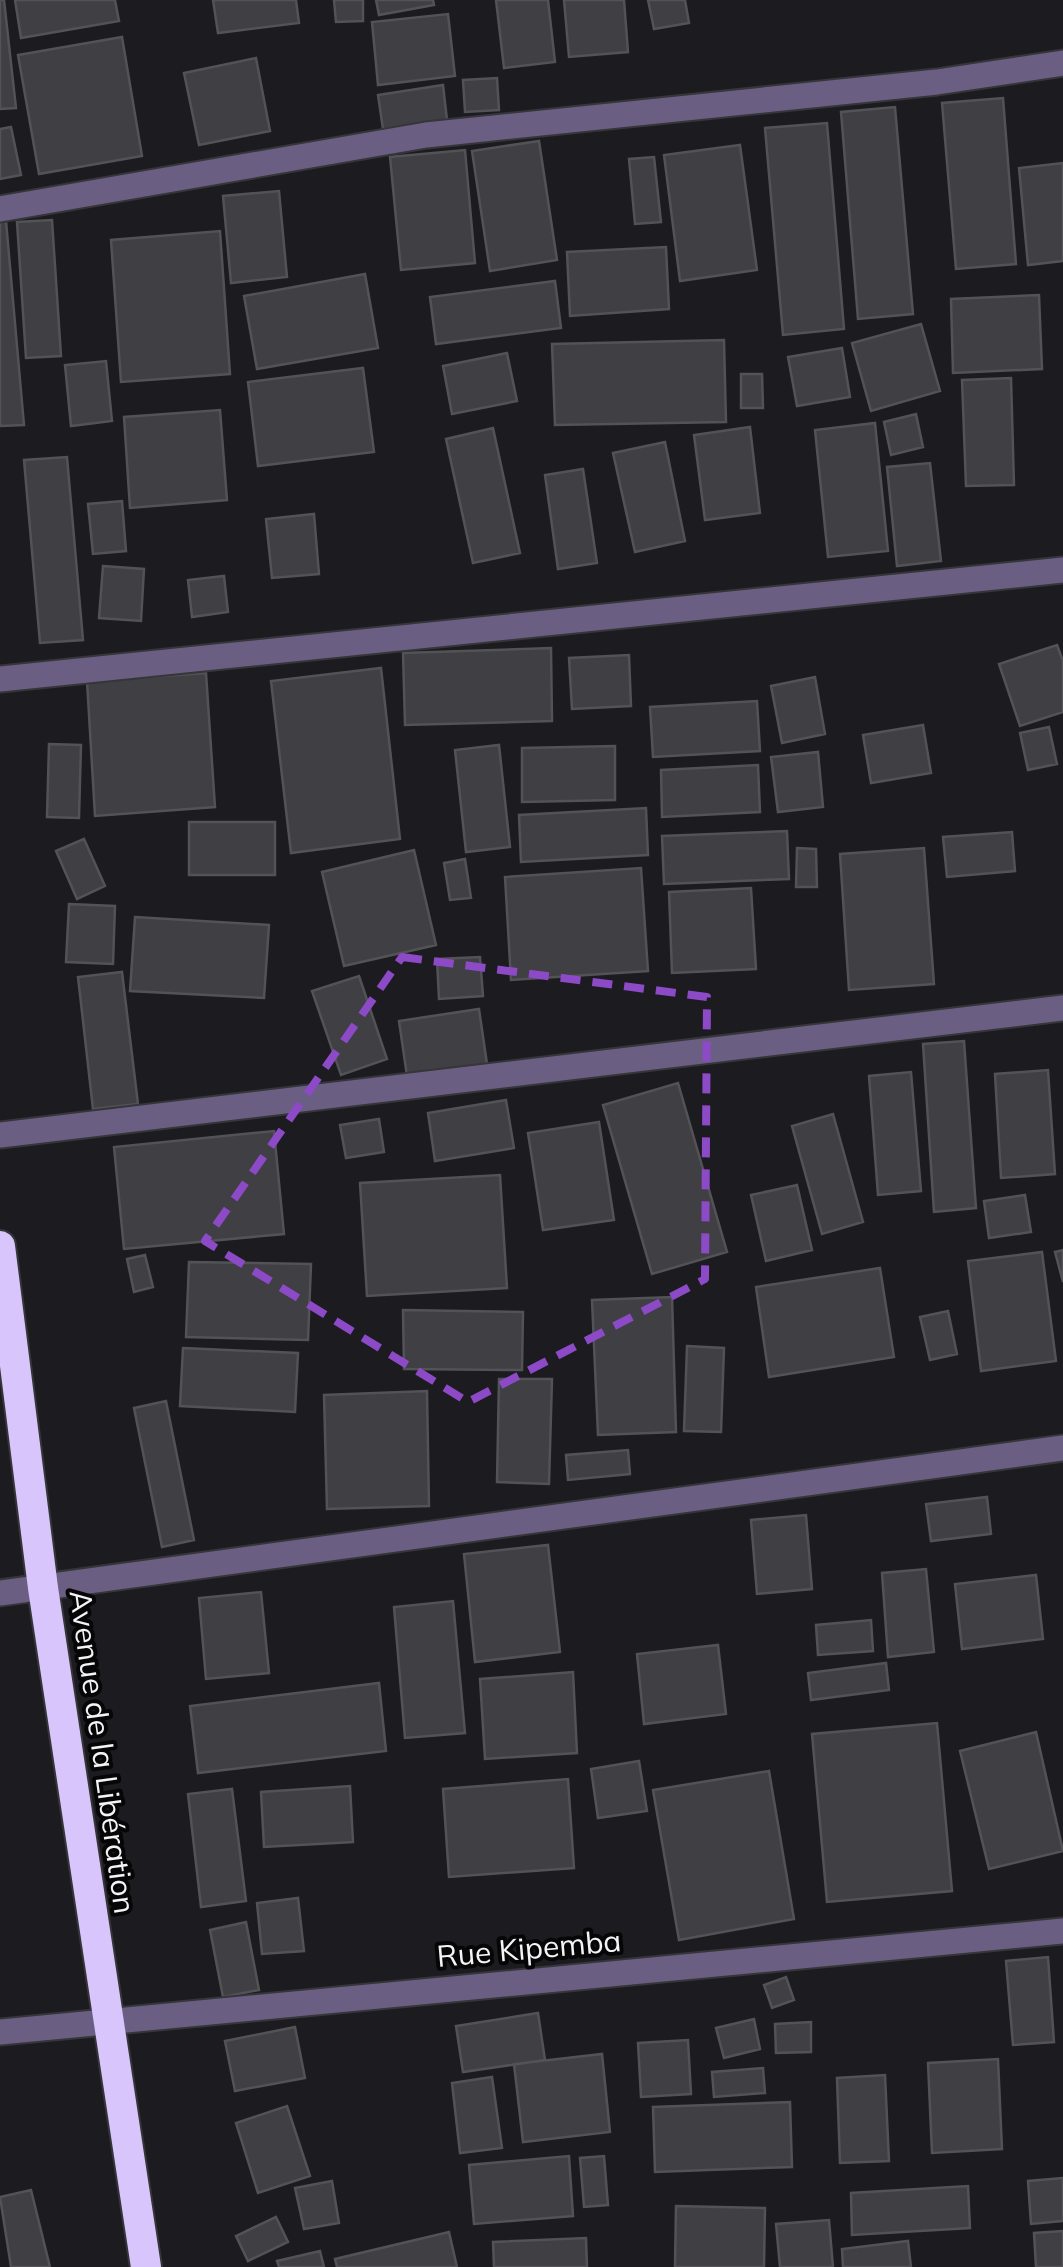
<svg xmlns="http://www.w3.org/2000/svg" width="1063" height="2267" viewBox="0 0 1063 2267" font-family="Mulish,sans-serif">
	<rect width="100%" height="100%" fill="#1c1b1f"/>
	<path fill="#403f43" stroke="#535256" stroke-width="2.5" d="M0,0H4L16,108L0,109Z
		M15,0H115L119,21L21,38Z
		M213,0H296L299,23L218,33Z
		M334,0H363V21L336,22Z
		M376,0H433L434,5L379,15Z
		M496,0H548L555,62L504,68Z
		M564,0H624L628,52L569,57Z
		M648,0H685L689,23L654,29Z
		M448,14L455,76L378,85L372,22Z
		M122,37L142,156L39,174L18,55Z
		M256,58L270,131L199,145L184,73Z
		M497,78L499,110L465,112L463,80Z
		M443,85L447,120L383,129L378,95Z
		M1003,98L1016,264L956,269L942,103Z
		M895,107L913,314L858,319L841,112Z
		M827,123L844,329L783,335L765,128Z
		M11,127L21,175L0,179V129Z
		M539,141L557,260L490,271L472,151Z
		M740,145L757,270L680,281L664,155Z
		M465,150L475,263L401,270L390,157Z
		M654,157L661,222L635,224L629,159Z
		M1063,163V261L1028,265L1019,168Z
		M279,191L287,277L231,283L223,196Z
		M52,220L61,356L26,358L17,222Z
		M0,221H6L24,425L0,426Z
		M220,231L230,374L121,382L111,240Z
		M666,247L669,309L570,316L567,252Z
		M365,274L378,348L257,369L244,296Z
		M555,281L561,328L436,344L430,297Z
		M1039,295L1042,369L953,373L951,299Z
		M921,324L940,391L871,411L852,343Z
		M724,340L726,422L555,425L552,344Z
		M842,348L850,397L797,406L788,357Z
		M507,353L517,401L452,414L443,366Z
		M106,361L112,421L71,426L65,365Z
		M363,368L374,452L258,466L248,382Z
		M741,374H762L763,408H741Z
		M1011,378L1014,485L966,486L962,380Z
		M220,410L227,500L130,508L124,417Z
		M916,414L923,447L891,455L884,422Z
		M875,423L888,551L828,557L815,430Z
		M750,427L760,513L705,520L694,435Z
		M493,428L520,553L473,563L446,439Z
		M665,442L685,541L635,552L613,453Z
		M67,457L83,640L40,643L24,460Z
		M930,463L941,561L897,566L887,467Z
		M583,469L597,563L558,569L545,475Z
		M122,501L126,551L93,554L88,504Z
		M314,514L319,574L272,578L266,519Z
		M103,566L144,569L141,621L99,618Z
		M224,576L228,612L192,617L188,580Z
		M1057,645L1063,661V712L1020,726L999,664Z
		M551,648L552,721L405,725L403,653Z
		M629,655L631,706L572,709L569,658Z
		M381,668L400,839L291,853L271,681Z
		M206,673L215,807L95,816L87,681Z
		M815,677L825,734L782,743L771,686Z
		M757,701L760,751L653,757L650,707Z
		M923,725L931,773L871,783L863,735Z
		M1049,727L1057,764L1028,770L1020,733Z
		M49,744L81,745L79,818L47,817Z
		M499,745L510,847L466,852L455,750Z
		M615,746V800L522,802V748Z
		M818,752L823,807L778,812L771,757Z
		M758,765L760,812L662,817L661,770Z
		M646,808L648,855L521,862L519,815Z
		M189,822H275V875H189Z
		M787,831L789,879L664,884L662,836Z
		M1012,832L1015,871L947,877L943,837Z
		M84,839L105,886L77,899L56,851Z
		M797,848L816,849L817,887H796Z
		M924,848L934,984L849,990L840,854Z
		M414,850L436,945L344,966L322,872Z
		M465,859L471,898L450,900L444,863Z
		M641,868L648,971L511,980L505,877Z
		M751,888L756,969L672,973L669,892Z
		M69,904L115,906L113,964L66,962Z
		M135,917L269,925L264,998L130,991Z
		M480,957L483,996L439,999L437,959Z
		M122,972L138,1104L93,1109L78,977Z
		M359,976L387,1059L341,1075L312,991Z
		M479,1009L487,1064L407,1076L399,1021Z
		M964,1041L976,1208L934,1212L923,1044Z
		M1048,1070L1055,1174L1001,1178L995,1074Z
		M911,1072L921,1191L878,1195L869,1076Z
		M678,1083L727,1252L652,1274L603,1105Z
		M506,1100L514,1148L435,1161L428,1113Z
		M833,1114L863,1222L822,1234L792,1126Z
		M379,1119L384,1152L346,1158L340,1125Z
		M599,1122L614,1220L543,1230L528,1133Z
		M274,1131L284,1234L124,1249L114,1147Z
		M500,1175L507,1288L367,1296L360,1183Z
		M797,1185L812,1250L766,1261L751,1195Z
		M1025,1195L1031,1232L989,1238L984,1201Z
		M1063,1250V1282L1055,1252Z
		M1042,1252L1056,1361L981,1371L968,1261Z
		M145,1255L153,1287L134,1292L127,1259Z
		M189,1262L311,1264L308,1340L186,1337Z
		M880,1268L894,1357L769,1377L756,1287Z
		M672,1297L676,1432L598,1435L592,1300Z
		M403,1310L523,1312L522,1370L404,1369Z
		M948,1311L957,1354L930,1360L920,1317Z
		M687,1346L724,1348L721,1432L684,1431Z
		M183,1348L298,1353L295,1412L180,1406Z
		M499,1379H552L549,1484L497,1482Z
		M427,1391L429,1506L327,1509L324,1395Z
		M166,1401L194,1540L162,1547L134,1408Z
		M628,1450L630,1474L568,1480L566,1455Z
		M987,1497L991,1534L931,1541L926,1504Z
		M806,1515L812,1589L757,1594L751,1520Z
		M548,1545L560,1652L475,1662L464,1554Z
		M926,1569L934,1652L888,1657L882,1573Z
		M1036,1575L1043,1639L962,1649L955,1584Z
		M261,1592L269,1673L206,1679L199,1598Z
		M453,1601L465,1733L405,1738L394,1607Z
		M871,1620L873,1651L818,1655L816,1625Z
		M718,1645L726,1714L644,1724L637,1654Z
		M886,1663L889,1690L811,1700L808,1673Z
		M573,1672L577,1753L485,1759L480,1679Z
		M379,1683L386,1751L198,1773L190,1706Z
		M937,1723L952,1891L827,1902L812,1734Z
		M1036,1732L1063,1851L989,1869L960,1751Z
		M639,1761L647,1811L598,1818L591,1769Z
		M769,1771L794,1919L679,1940L653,1790Z
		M568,1779L574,1868L449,1877L443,1789Z
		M350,1786L353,1842L264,1847L261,1792Z
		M232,1789L246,1901L201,1907L188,1794Z
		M298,1898L304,1951L262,1954L257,1903Z
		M246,1922L259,1990L223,1997L210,1930Z
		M1048,1957L1054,2042L1013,2045L1006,1961Z
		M786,1977L794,2000L772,2008L764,1985Z
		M538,2013L545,2060L463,2072L456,2026Z
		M754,2019L760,2049L724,2058L716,2028Z
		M811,2022V2052L776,2053L775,2024Z
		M295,2027L305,2078L235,2091L225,2041Z
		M688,2040L691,2094L641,2097L638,2043Z
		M602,2054L610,2132L523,2142L514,2064Z
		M998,2059L1002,2149L932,2153L928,2063Z
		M763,2068L765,2093L714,2097L712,2072Z
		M885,2075L889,2161L840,2163L837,2078Z
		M492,2077L502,2148L460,2153L452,2083Z
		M790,2102L792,2167L655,2172L653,2107Z
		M287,2106L310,2176L258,2193L236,2123Z
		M569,2156L573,2216L474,2224L469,2165Z
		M604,2156L608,2205L584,2207L580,2158Z
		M1063,2178V2221L1031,2224L1028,2181Z
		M332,2181L339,2223L304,2229L295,2188Z
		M968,2186L970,2228L852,2235L851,2193Z
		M31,2190L50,2267H11L0,2197Z
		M676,2206L765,2208L764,2267H675Z
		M276,2217L288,2242L248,2261L236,2236Z
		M829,2220L833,2267H780L776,2224Z
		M1063,2231V2267H1036L1034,2233Z
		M449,2232L457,2267H337L335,2259Z
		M586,2238L587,2267H494L493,2242Z
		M908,2241L911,2267H843L842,2249Z
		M320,2251L324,2267H279L277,2261Z"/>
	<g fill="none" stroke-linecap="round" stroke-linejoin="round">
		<defs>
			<path id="street" d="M0,209L426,135L937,82L1063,63
				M0,679L1063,570
				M0,1135L1063,1008
				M0,1593L1063,1448
				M0,2032L1063,1931"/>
			<path id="highway" d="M0,1246L43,1588L146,2267"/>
		</defs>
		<use href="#street" stroke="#363539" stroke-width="29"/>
		<use href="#highway" stroke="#363539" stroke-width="34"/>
		<use href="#street" stroke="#6b5e83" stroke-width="25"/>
		<use href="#highway" stroke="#d7c5fc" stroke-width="30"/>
	</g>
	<path fill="none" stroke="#8d4ac7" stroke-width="8" stroke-dasharray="20 12" stroke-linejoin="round" d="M402,957L707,997L705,1279L468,1402L205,1241Z"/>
	<g text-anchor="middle" stroke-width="8" stroke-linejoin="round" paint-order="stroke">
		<g font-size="30" fill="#f4f3f6" stroke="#070607">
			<text transform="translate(102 1752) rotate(82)" y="10">Avenue de la Libération</text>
			<text transform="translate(529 1949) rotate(-5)" y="10">Rue Kipemba</text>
		</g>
	</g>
</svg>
